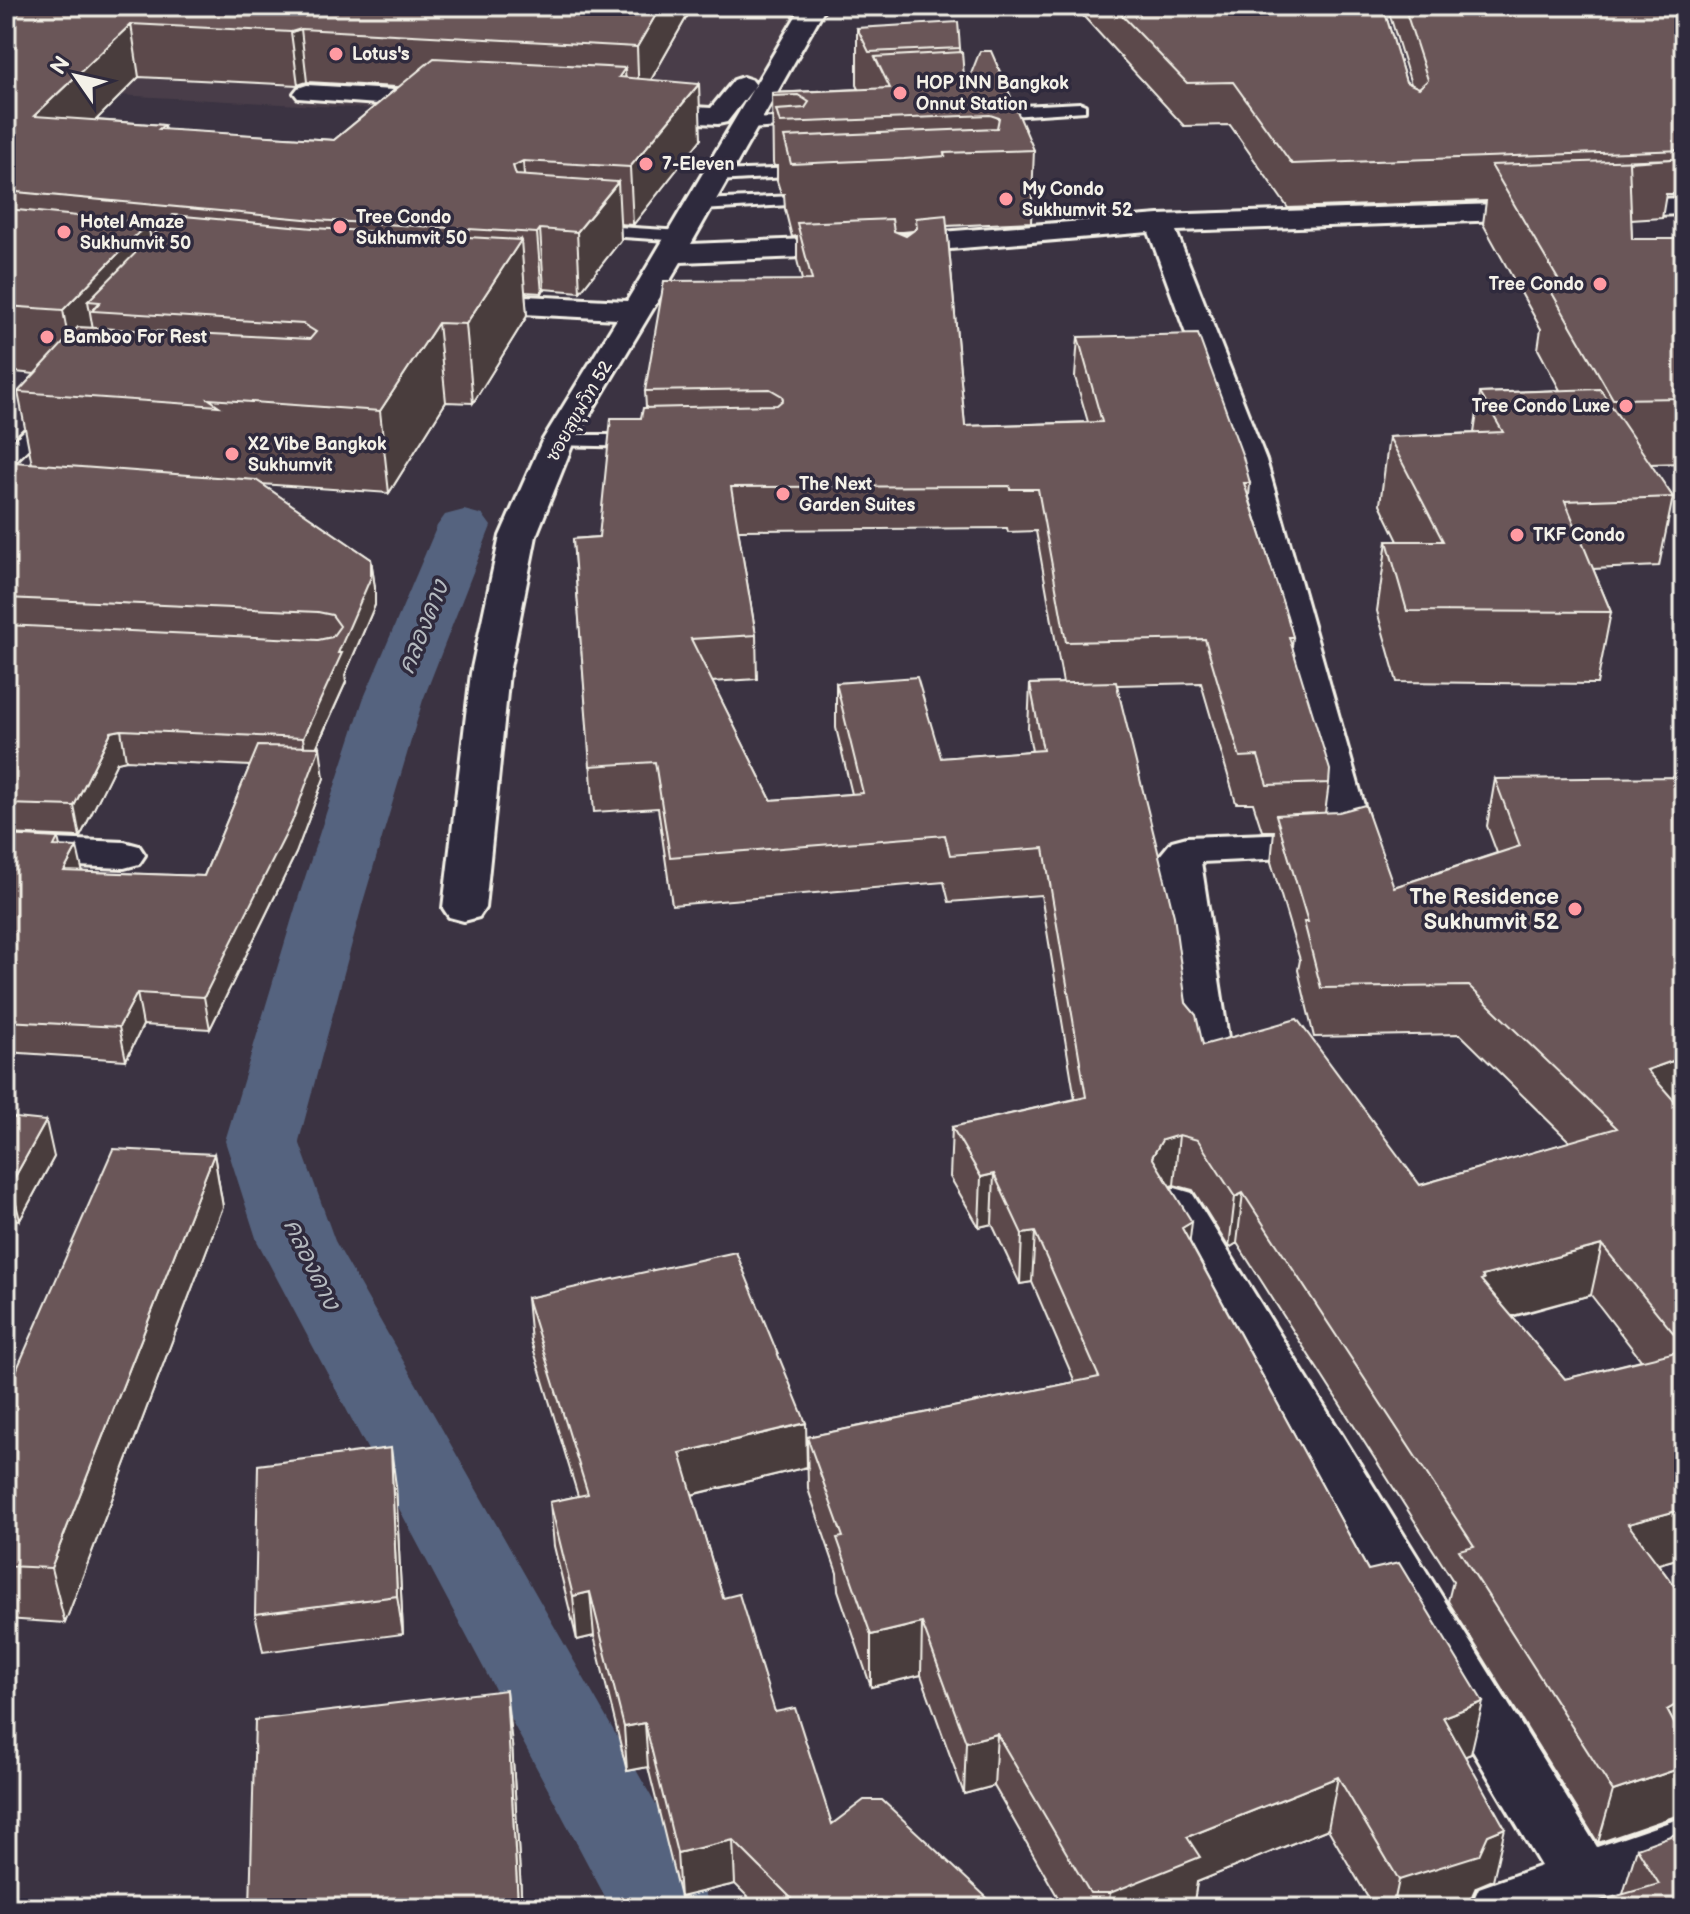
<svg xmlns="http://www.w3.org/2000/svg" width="1690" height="1914" viewBox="0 0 1690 1914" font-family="'Balsamiq Sans','Playpen Sans Thai',sans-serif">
	<rect width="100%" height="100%" fill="#3b3342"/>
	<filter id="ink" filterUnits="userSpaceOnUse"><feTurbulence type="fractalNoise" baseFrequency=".0125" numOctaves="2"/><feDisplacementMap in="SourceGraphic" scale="16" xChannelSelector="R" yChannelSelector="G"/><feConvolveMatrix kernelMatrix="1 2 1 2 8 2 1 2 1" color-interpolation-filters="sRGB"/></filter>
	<g filter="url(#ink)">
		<path fill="#493e49" d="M6,6H801L726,128L6,89Z"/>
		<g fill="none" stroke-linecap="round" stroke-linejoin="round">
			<path fill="#55647f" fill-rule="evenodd" d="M464,510L483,515L491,526L423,700L363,902L299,1141L335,1241L697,1877L712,1908H611L257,1241L225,1141L297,902L363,700L437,526L445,515Z"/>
			<defs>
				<path id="service" d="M1080,103L1085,105V111L982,118L974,113L982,108Z
					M807,117L815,122L812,125L747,129L739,124L747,119Z
					M799,168L807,173L805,176L717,181L709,176L717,171Z
					M820,195L826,197L828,200L826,203L701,210L693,205L701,200Z
					M586,225L682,231L690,236L682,241L580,234L578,230L580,226Z
					M53,408L60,410L63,414L60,418L13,463L6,465V448L46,410Z
					M558,435H642L652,441L642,447L551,445L548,441L551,437Z"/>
				<path id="minor" d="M802,6H826L691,244L903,235L1159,215L1684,198V214L1176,231L1266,460L1367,816C1368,842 1358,850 1333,856L1201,862L1230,1051L1223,1061L1207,1065L1191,1061L1184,1051L1158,858L1172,841L1187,837L1326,832L1327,816L1232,460L1149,232L903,253L681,262L574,441L536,536L509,673L485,908L479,917L464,921L449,917L443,908L471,673L500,536L542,441L617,319L465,311L454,308L450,302L454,296L465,293L627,301Z
					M743,77L752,80L756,85L727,122L718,124L640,120L631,118L627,112L631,106L640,104L711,108L734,80Z
					M307,85L444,93L453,96L457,101L453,106L444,109L298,98L294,93L298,88Z
					M6,837L124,842L139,846L145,855L139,864L124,868L6,863Z
					M1175,1188L1192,1193L1597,1847L1684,1817V1871L1583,1908H1470L1479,1888L1541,1866L1150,1205L1158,1193Z"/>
			</defs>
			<use href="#service" stroke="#f4f1e8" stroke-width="6"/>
			<use href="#minor" stroke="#f4f1e8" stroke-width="6"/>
			<use href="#service" fill="#2f2a3d" fill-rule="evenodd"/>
			<use href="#minor" fill="#2f2a3d" fill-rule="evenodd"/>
		</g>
		<path fill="#5b4a4c" stroke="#f4f1e8" stroke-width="2" fill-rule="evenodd" d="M6,6H693L651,80L701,139L633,225L620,224L621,240L580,292L544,289L542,293L525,292L527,316L473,403L446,402L389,493L261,484L371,559L375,588V605L345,675L346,682L317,747L324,778L296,853L210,1029L143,1025L126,1060L6,1052V835L58,838L60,846L83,872L204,876L250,766L126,760L117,762L80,837L6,834V472L32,464L18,392L35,374L6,371ZM139,77L298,85L307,82L398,87L334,140L165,130L164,125L96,120Z
			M1074,6H1383L1406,82L1411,84L1387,6H1684V194H1666L1662,218L1631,220L1632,239H1684V463L1650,464L1673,497L1659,566L1593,569L1611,612L1597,684L1397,682L1377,611L1387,541H1398L1380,504L1389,437L1474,433L1480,393L1560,390L1538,349L1541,329L1483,224L1486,201L1288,208L1230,125L1184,126Z
			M857,28L960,48L965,89L1034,150L1031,222L947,226L965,426L1088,422L1075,377L1078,337L1250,483L1249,497L1293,637L1292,647L1329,783L1325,813L1394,887L1497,853L1487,826L1495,779L1677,1104L1684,1112V1557L1658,1564L1684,1599V1800L1679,1815L1598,1843L1448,1601L1453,1581L1237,1243L1229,1248L1193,1190L1174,1185L1170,1186L1190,1242L1368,1570L1471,1754L1465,1756L1493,1880L1476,1887L1467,1907L1374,1908L1328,1829L1197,1882L1193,1908H1064L994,1786L964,1794L921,1675L871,1687L838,1590L837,1573L808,1489L807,1437L1075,1382L1032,1282L1020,1284L992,1224L979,1227L950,1177L952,1127L1075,1099L1041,895L949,902L944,882L672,905L658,808L594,812L573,539L599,537L641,418L646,407L645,391L802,280L797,260V236L792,237L785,209L784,194H781L777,181V166H774L773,163L772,93L859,89L857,85ZM912,231L906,236L897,232H903ZM1007,528L1008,532L1036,531L1063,683L1030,684L1028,729L1032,751L941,758L836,683V728L852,794L771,800L712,682L757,679L756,635L738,530ZM1201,683L1236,803H1253L1262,831H1274L1271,862L1300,960L1298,970L1314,1037L1460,1034L1570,1142L1420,1185L1203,1045L1186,1003L1117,685ZM1591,1295L1641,1360L1565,1379L1512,1317Z
			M6,1117L54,1157L20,1220L6,1219Z
			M214,1154L223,1207L65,1623L6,1619V1394Z
			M527,1298L807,1467L692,1495L723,1598L775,1712L832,1824L998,1908H759L735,1884L680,1897L648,1767L627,1771L594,1636L577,1640L554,1546L550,1502L578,1496L531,1341Z
			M396,1486L403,1634L263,1652L255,1614Z
			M512,1744L522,1908H250Z
			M1637,1848L1684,1908L1623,1894Z"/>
		<path fill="#4a3c3e" stroke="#f4f1e8" stroke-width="2" d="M661,6H693L639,101L637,47Z
			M131,24L139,77L44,172L34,116Z
			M301,29L307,82L298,85L291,32Z
			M625,68L627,122L619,77Z
			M699,84L701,139L633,225L630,167Z
			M523,161L527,218L513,166Z
			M618,182L621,240L580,292L577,232Z
			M148,223L159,287L88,301L97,353L75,377L63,310Z
			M540,229L544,289L542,293L537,233Z
			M521,240L527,316L473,403L466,324Z
			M438,323L446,402L389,493L380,411Z
			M371,559L375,588V605L345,675L346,682L307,768L303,738L338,653Z
			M121,730L126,760L117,762L80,837L74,806L111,732Z
			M320,747L324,778L296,853L210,1029L204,997Z
			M77,847L84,878L64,871Z
			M137,993L143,1025L126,1060L119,1027Z
			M1684,1057V1101L1636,1120L1647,1070Z
			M46,1121L54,1157L20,1220L11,1184Z
			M1179,1135L1174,1185L1157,1190L1152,1157L1162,1140Z
			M214,1154L223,1207L65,1623L51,1568Z
			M994,1174L992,1224L979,1227L981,1177Z
			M1243,1193L1237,1243L1229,1248L1235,1197Z
			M1192,1222L1186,1273L1182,1228Z
			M1035,1232L1032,1282L1020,1284L1022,1234Z
			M1602,1245L1591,1295L1475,1326L1482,1276Z
			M806,1423L807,1467L682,1497L680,1453Z
			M391,1448L396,1486L403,1634L397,1596Z
			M1684,1509V1557L1615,1576L1628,1524Z
			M590,1592L594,1636L577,1640L573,1596Z
			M922,1623L921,1675L871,1687V1635Z
			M506,1690L512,1744L522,1908H518V1904Z
			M1684,1700V1743L1667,1710Z
			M1483,1702L1471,1754L1433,1769L1443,1717Z
			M645,1723L648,1767L627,1771L624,1727Z
			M997,1734L994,1786L964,1794L966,1742Z
			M1684,1767V1800L1679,1815L1598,1843L1613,1791Z
			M1338,1777L1328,1829L1197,1882L1193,1908H1108L1110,1893L1187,1837Z
			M1505,1828L1493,1880L1476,1887L1467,1907L1393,1908L1399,1880L1488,1835Z
			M733,1840L735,1884L680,1897L677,1853Z"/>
		<path fill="#6a5658" stroke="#f4f1e8" stroke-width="2" d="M6,6H661L637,47L301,29L291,32L131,24L34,116L164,125L159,129L334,140L434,58L625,68L619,77L699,84L630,167L523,161L513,166L516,175L618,182L577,232L540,229L537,233L315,220L6,191Z
			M1113,6H1383L1406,82L1419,88L1428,80L1404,6H1684V150L1292,164L1233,82L1187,83Z
			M958,22L960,48L869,52L857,28Z
			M980,51H991L1034,150L944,153L945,156L904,159L791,164L784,137L997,128L999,118L990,115L780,123L776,110L805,108L809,102L798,95L772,96V93L890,88L875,57L962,52L965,89Z
			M1673,159L1629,162L1632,239H1684V398L1613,399L1548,286H1562L1491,165Z
			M7,209L148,223L63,310L6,306Z
			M173,215L313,228L521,240L466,324L438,323L380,411L209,399L219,406L18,392L78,327L310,339L316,332L303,324L92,311L100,302L88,301Z
			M946,215L965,426L1102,422L1078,337L1198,334L1243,457L1250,483H1244L1287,616L1293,637H1289L1330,770L1329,783L1267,785L1258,756L1240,757L1205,639L1066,642L1038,489H1010L1009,486L731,487L756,635L691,639L771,800L863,793L836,683L917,677L941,758L1043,750L1030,684L1116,682L1174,916L1186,1003L1196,1015L1203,1045L1297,1019L1420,1185L1617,1128L1469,986L1321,988L1304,922H1308L1276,815L1339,812L1365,805L1394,887L1520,846L1495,779L1684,777V1057L1647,1070L1684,1112V1346L1602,1245L1482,1276L1484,1279L1481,1280L1565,1379L1684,1350V1509L1628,1524L1684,1599V1700L1667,1710L1684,1742V1767L1613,1791L1459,1550L1474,1546L1243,1193L1235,1197L1198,1140L1179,1135L1162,1140L1152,1157L1192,1222L1182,1228L1368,1570L1399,1563L1483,1702L1443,1717L1505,1828L1488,1835L1479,1855L1399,1880L1338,1777L1187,1837L1200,1857L1110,1893H1090L997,1734L966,1742L922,1623L871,1635L837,1538L843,1537L807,1437L1099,1377L1035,1232L1022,1234L994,1174L981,1177L952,1127L1086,1097L1044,848L950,855L945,835L670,857L655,762L590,766L573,539L599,537L611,418H641L643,408L777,405L783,400L782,396L770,389L645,391L664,281L812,280L797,223L892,219L894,231L906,236L917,228L916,218Z
			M1600,389L1673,497L1565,501L1611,612L1407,611L1387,541H1443L1389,437L1503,432L1480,393Z
			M14,462L256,480L371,559V577L338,653H342L303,738L121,730L111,732L74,806L6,804V625L318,640L332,637L340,626L332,615L318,612L6,598V472Z
			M258,746L320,747L292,822L204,997L137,993L119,1027L6,1021V835L58,838L54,846L77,847L64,871L204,876Z
			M6,1117L46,1121L11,1184L6,1183Z
			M113,1149L214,1154L51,1568L6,1566V1394Z
			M736,1252L806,1423L680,1453L723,1598L739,1594L775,1712L795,1708L832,1824L864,1800H882L998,1908H801L733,1840L677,1853L645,1723L624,1727L590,1592L573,1596L550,1502L588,1494L527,1298Z
			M391,1448L397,1596L255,1614L258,1465Z
			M506,1690L518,1904L486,1908H250L255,1720Z
			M1684,1831V1908H1576L1659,1884L1637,1848Z"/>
	</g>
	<g fill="#ff9aa2" stroke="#2f2a3d" stroke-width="3">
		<circle cx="336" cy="54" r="8"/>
		<circle cx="900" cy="93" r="8"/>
		<circle cx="646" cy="164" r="8"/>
		<circle cx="1006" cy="199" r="8"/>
		<circle cx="340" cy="227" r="8"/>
		<circle cx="64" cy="232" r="8"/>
		<circle cx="1600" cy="284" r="8"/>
		<circle cx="47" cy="337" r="8"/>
		<circle cx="1626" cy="406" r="8"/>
		<circle cx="232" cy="454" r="8"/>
		<circle cx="783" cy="494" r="8"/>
		<circle cx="1517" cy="535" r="8"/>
		<circle cx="1575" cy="909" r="8"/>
	</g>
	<g text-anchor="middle" stroke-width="7" stroke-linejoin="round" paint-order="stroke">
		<g font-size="18" font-weight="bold" fill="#f4f1e8" stroke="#2f2a3d" text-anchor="start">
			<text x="352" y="60">Lotus's</text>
			<text x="916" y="89">HOP INN Bangkok<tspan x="916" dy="21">Onnut Station</tspan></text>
			<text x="662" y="170">7-Eleven</text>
			<text x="1022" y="195">My Condo<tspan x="1022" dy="21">Sukhumvit 52</tspan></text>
			<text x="356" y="223">Tree Condo<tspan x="356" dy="21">Sukhumvit 50</tspan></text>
			<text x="80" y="228">Hotel Amaze<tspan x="80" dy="21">Sukhumvit 50</tspan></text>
			<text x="1584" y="290" text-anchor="end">Tree Condo</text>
			<text x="63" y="343">Bamboo For Rest</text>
			<text x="1610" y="412" text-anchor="end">Tree Condo Luxe</text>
			<text x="248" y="450">X2 Vibe Bangkok<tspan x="248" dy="21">Sukhumvit</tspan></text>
			<text x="799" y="490">The Next<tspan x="799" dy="21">Garden Suites</tspan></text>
			<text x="1533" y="541">TKF Condo</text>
		</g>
		<g font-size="18" fill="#f4f1e8" stroke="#2f2a3d">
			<text transform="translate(579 411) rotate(-60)" y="6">ซอยสุขุมวิท 52</text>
		</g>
		<g font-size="22" font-weight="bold" fill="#f4f1e8" stroke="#2f2a3d" text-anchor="end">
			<text x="1559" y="904">The Residence<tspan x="1559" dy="25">Sukhumvit 52</tspan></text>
		</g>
		<g font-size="24" font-style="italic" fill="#b4b9be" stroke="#2f2a3d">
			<text transform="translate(423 627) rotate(-68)" y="8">คลองคาง</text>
			<text transform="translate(312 1264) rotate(64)" y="8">คลองคาง</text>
		</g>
	</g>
	<rect width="1690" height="1914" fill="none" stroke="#2f2a3d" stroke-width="32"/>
	<rect x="16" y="16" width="1658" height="1882" fill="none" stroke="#f4f1e8" stroke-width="3" filter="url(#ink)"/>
	<g transform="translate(76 76) rotate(304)" stroke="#2f2a3d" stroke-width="6" paint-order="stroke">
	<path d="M0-6L14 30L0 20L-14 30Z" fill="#f4f1e8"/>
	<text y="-12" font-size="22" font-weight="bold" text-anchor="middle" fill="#f4f1e8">N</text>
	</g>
</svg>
